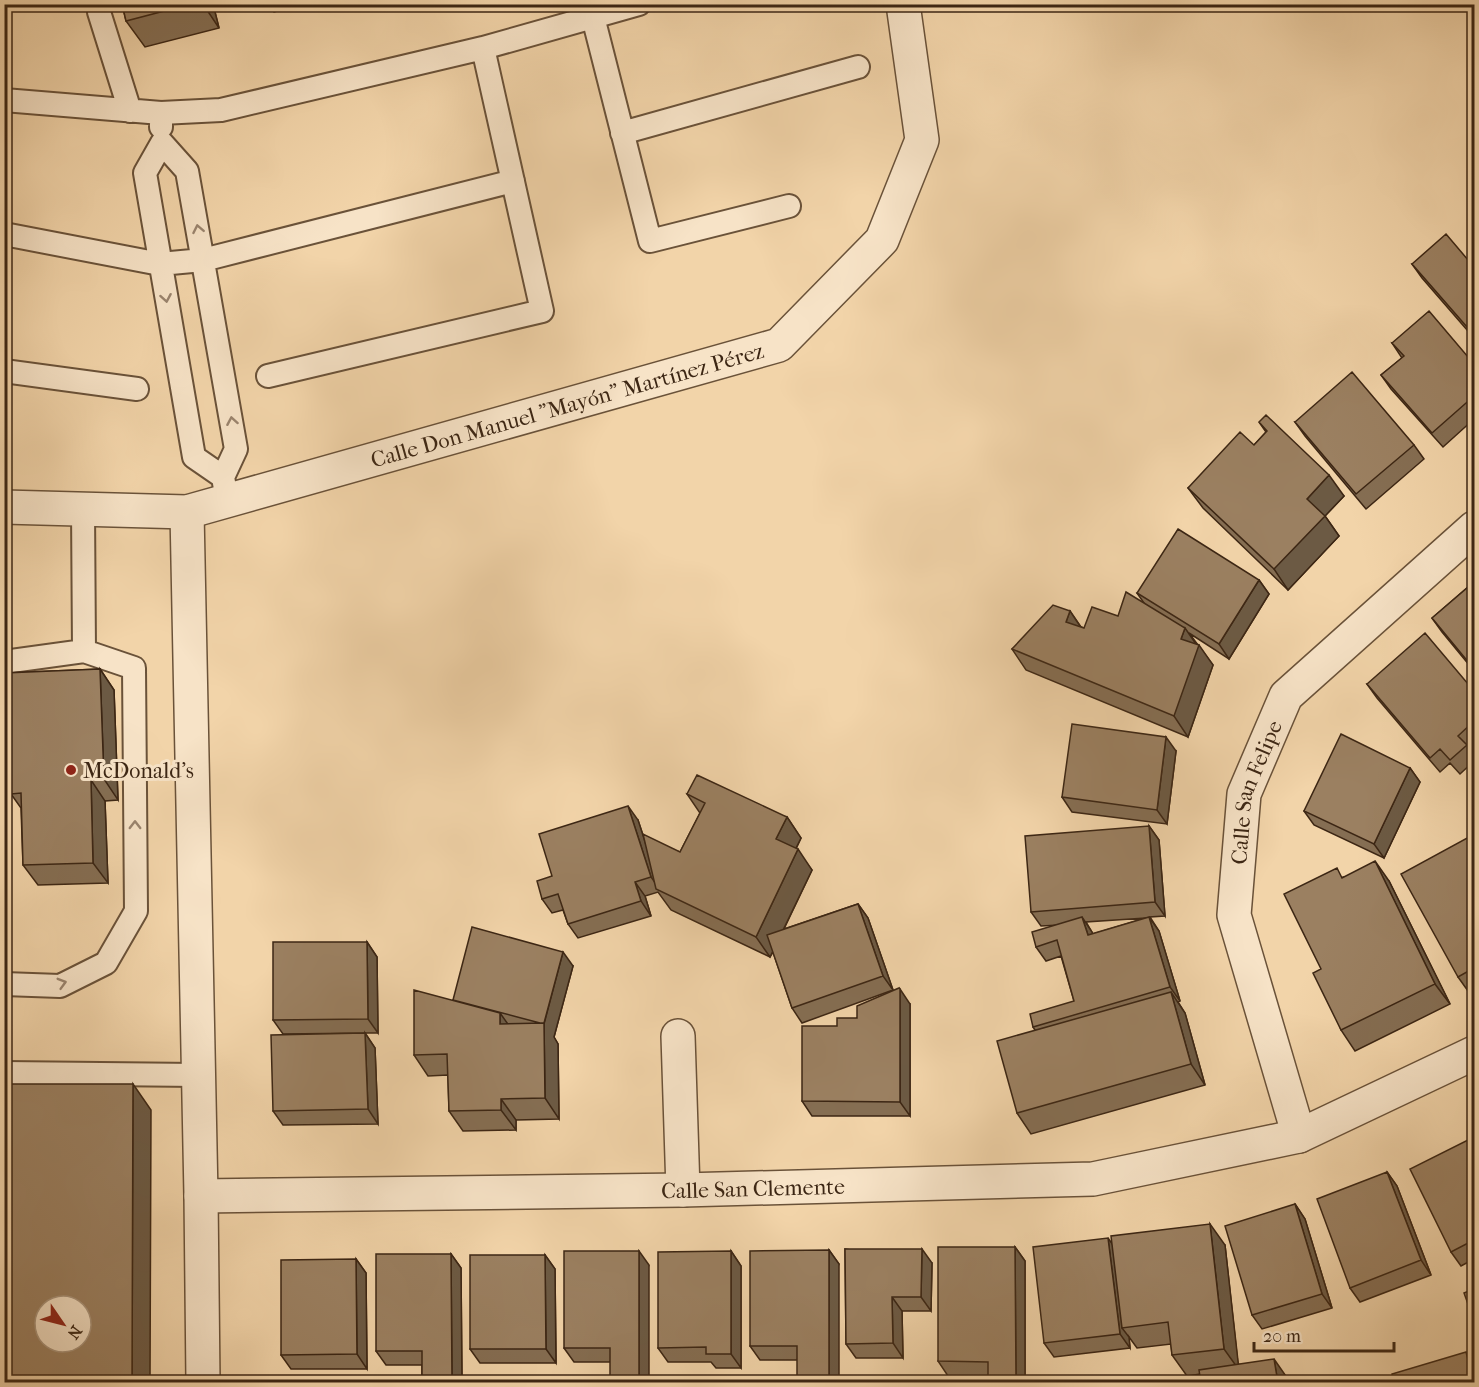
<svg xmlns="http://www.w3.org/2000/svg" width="1479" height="1387" viewBox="0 0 1479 1387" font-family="'IM FELL French Canon',serif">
	<rect width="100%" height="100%" fill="#f2d4a9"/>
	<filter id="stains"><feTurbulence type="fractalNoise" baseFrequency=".00333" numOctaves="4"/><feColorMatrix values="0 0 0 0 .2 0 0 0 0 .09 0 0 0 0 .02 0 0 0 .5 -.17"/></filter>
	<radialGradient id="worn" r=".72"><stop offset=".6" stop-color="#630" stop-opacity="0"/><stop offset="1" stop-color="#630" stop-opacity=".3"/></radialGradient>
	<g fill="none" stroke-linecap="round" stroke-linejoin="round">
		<defs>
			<path id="lane" d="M99,12L130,111
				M593,17L650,241L789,206
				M483,48L639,4
				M4,100L161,113V127
				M161,113L221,110L483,48L542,311L268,376
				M622,133L858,67
				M4,234L160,264L203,260L513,181
				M4,371L137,389
				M223,477L194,457L145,173L162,143L187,171L236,449L223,477L227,500
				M83,509L84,651
				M4,662L84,651L134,668L136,911L106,963L60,986L4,984
				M4,1073L198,1075"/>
			<g id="street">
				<path id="s1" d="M4,507L187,512L779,345L882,240L922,140L903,4"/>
				<path d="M187,512L201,1196L203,1382"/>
				<path d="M678,1036L683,1190"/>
				<path id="s2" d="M1299,1136L1234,915L1244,794L1286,696L1474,528"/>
				<path id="s3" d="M201,1196L683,1190L1093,1179L1299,1136L1474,1053"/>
			</g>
		</defs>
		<use href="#lane" stroke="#6a5239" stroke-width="26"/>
		<use href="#street" stroke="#6a5239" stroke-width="36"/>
		<use href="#lane" stroke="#f7e3c7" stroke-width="22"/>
		<use href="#street" stroke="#f7e3c7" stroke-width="33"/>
	</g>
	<path fill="#856e53" stroke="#3c2614" stroke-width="1.5" fill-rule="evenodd" d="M122,4H229L214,8L219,28L145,47L126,21Z
		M269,4H306L274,12Z
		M1412,264L1474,267V338L1422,278Z
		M1392,343L1474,364V419L1443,447L1391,389L1381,375L1402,358Z
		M1259,422L1344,496L1325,516L1339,536L1288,590L1203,508L1188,488L1254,445L1266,432Z
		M1295,422L1414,445L1424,459L1366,509L1305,436Z
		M1259,580L1269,594L1229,659L1189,633L1213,665L1188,737L1026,670L1012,649L1070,611L1081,627L1084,628L1118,616L1144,603L1137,593Z
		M1474,582V671L1442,632L1432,618Z
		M100,669L114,690L118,800L105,801L108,883L38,885L23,865L21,808L11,794L10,741H4V673Z
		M1367,684L1474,691V744L1469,749L1474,756V761L1460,774L1450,763L1440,772L1377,698Z
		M1176,751L1167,824L1072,812L1062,797Z
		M1410,768L1420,782L1384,858L1314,825L1304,811Z
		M687,794L787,817L801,838L796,849L812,870L784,929L858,904L868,918L893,990L802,1023L792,1008L773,952L770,957L671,910L658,892L645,896L651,916L578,938L568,924L563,910L552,913L542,899L638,820L645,841L680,852L700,813Z
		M1149,826L1159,840L1165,916L1150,917L1159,931L1180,1001L1178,1002L1185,1013L1205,1085L1031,1134L1017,1113L1035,1030L1033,1027L1074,1001L1061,956L1046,961L1036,947L1058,925L1041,926L1031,912ZM1146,918L1093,934L1086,922Z
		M1474,845V988L1468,991L1458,977Z
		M1343,877L1389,881L1450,1004L1355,1051L1341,1030L1321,969Z
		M367,942L377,957L378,1033H365L375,1048L378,1124L283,1125L273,1111L365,1033L283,1034L273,1020Z
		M573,966L554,1037L558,1044L559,1119L516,1120V1130L463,1131L449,1111L448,1075L428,1076L414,1055L453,1000Z
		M910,1004V1116H812L802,1101L857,1018Z
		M1474,1137V1259L1461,1266L1451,1252Z
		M1387,1172L1397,1186L1431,1275L1360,1302L1350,1288Z
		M1295,1204L1305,1219L1332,1308L1262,1329L1252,1315Z
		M1112,1243L1225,1245L1238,1364L1288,1379L1289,1383H1201L1200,1374L1187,1376L1172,1355L1171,1344L1137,1348L1129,1337L1130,1348L1054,1357L1044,1343Z
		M1015,1247L1025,1261V1383H992L988,1376H948L938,1361Z
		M845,1249L932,1263L931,1311H902L903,1358H856L846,1344Z
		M829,1250L839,1264L797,1360H760L750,1346Z
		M731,1251L741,1266V1368H716L711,1362H668L658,1348Z
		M451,1254L461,1268L462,1383H424L422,1379V1365H386L376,1351Z
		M545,1255L555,1269L556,1363H480L470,1349Z
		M356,1259L366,1273L367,1369H291L281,1355Z
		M649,1265L610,1362H574L564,1348Z"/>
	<path fill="#6c5a44" stroke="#3c2614" stroke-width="1.5" d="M203,4H212L214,8L219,28Z
		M1329,475L1344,496L1325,516L1339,536L1288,590L1274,569L1307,499Z
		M1259,580L1269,594L1229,659L1219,644Z
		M1070,611L1084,632L1066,622Z
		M1185,628L1198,647L1199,645L1213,665L1188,737L1174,716L1181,639Z
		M100,669L114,690L118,800L104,779Z
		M1166,737L1176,751L1167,824L1157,810Z
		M1410,768L1420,782L1384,858L1374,844Z
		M91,780L105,801L108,883L93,863Z
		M628,806L638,820L661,891L651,877Z
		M787,817L801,838L790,860L776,839Z
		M1149,826L1159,840L1165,916L1155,902Z
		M798,849L812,870L770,957L756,937Z
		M1375,861L1389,881L1450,1004L1435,984Z
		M635,882L645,896L651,916L641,901Z
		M858,904L868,918L893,990L883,976Z
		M1082,917L1092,932L1098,950L1088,935Z
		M1149,917L1159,931L1180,1001L1170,987Z
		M367,942L377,957L378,1033L368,1019Z
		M563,952L573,966L554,1037L558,1044L559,1119L545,1098L544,1024Z
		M900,989L910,1004V1116L900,1102Z
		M1171,992L1185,1013L1205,1085L1191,1064Z
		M500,1013L515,1034L500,1024Z
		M365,1033L375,1048L378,1124L368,1109Z
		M133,1084L151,1110L150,1383H132Z
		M501,1099L516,1120V1130L501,1110Z
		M1387,1172L1397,1186L1431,1275L1421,1260Z
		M1295,1204L1305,1219L1332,1308L1322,1294Z
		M1210,1224L1225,1245L1239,1370L1224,1349Z
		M1108,1238L1118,1252L1122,1328L1129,1337L1130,1348L1120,1334Z
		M1015,1247L1025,1261V1383H1019L1016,1377Z
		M922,1249L932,1263L931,1311L921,1297Z
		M829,1250L839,1264V1383H829Z
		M639,1251L649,1265V1383H639Z
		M731,1251L741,1266V1368L731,1354Z
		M451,1254L461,1268L462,1383H454L452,1379Z
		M545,1255L555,1269L556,1363L546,1349Z
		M356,1259L366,1273L367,1369L357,1354Z
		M892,1297L902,1311L903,1358L893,1343Z
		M1466,1352L1474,1365V1382Z
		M1274,1359L1288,1379L1289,1383H1278Z"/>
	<path fill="#9b8061" stroke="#3c2614" stroke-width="1.5" fill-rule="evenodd" d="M122,4H191L126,21Z
		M1446,234L1474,267V335L1412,264Z
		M1429,311L1474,364V396L1432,433L1381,375L1404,356L1392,343Z
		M1352,372L1414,445L1356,494L1295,422Z
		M1266,415L1329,475L1307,499L1325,516L1274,569L1188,488L1240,432L1254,445L1267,431L1259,422Z
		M1178,529L1259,580L1219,644L1137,593Z
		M1474,582V669L1432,618Z
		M1126,592L1185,628L1181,639L1199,645L1174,716L1012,649L1053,605L1070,611L1066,622L1084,628L1092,607L1118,616Z
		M1425,633L1474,691V721L1458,736L1467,745L1450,760L1440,749L1430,758L1367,684Z
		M100,669L104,779L91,780L93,863L23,865L21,793L11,794L9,720H4V673Z
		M1072,724L1166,737L1157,810L1062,797Z
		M1341,734L1410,768L1374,844L1304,811Z
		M697,775L787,817L776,839L798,849L756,937L656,889L643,834L680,852L705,803L687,794Z
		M628,806L651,877L635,882L641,901L568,924L558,894L542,899L537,881L552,876L539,834Z
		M1149,826L1155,902L1031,912L1025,836Z
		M1469,837L1474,847V968L1458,977L1401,874Z
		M1375,861L1435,984L1341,1030L1313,973L1321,969L1284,894L1337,868L1342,878Z
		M858,904L883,976L792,1008L767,935Z
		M1082,917L1088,935L1149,917L1170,987L1033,1027L1030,1014L1074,1001L1057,940L1036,947L1032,932Z
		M472,927L563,952L544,1023H540L453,1000Z
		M273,942H367L368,1019L273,1020Z
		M899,988L900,989V1102L802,1101V1026H837V1018H857V1006Z
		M414,990L500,1013V1024L544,1023L545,1098L501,1099V1110L449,1111L447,1054L414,1055Z
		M1171,992L1191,1064L1017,1113L997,1041Z
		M365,1033L368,1109L273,1111L271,1035Z
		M4,1084H133L132,1383H4ZM45,1306H81V1342H45Z
		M1474,1137V1240L1451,1252L1410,1169Z
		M1387,1172L1421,1260L1350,1288L1317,1199Z
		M1295,1204L1322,1294L1252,1315L1225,1226Z
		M1210,1224L1224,1349L1172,1355L1168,1322L1122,1328L1111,1236Z
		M1108,1238L1120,1334L1044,1343L1033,1247Z
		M938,1247H1015L1016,1377H988V1362L938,1361Z
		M845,1249H922L921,1297H892L893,1343L846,1344Z
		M829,1250V1383H797V1346H750V1251Z
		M564,1251H639V1383H610V1348H564Z
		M731,1251V1354H706V1347L658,1348V1252Z
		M376,1254H451L452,1379H422V1351H376Z
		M470,1255H545L546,1349H470Z
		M356,1259L357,1354L281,1355V1260Z
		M1474,1289V1321L1464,1293Z
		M1466,1352L1474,1383H1394L1392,1374Z
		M1274,1359L1278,1383H1201L1199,1370Z"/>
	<defs><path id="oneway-chevron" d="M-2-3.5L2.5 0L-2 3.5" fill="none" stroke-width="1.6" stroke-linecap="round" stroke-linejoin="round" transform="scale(1.5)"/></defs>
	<g stroke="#9a846e">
		<use href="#oneway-chevron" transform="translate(198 229) rotate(-101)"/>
		<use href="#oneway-chevron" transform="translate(166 298) rotate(80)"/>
		<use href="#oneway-chevron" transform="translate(232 421) rotate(-100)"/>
		<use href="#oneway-chevron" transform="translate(135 825) rotate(-90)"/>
		<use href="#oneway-chevron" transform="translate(62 983) rotate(-16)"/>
	</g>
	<circle fill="#8f2418" stroke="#f7e3c7" stroke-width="2" cx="71" cy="770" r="6"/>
	<g text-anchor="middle" stroke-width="6" stroke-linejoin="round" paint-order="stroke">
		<g font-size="22" fill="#3c2614" stroke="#f7e3c7">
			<text dy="8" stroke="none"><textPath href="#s1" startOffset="578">Calle Don Manuel "Mayón" Martínez Pérez</textPath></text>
			<text dy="8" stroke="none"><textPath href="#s2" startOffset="356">Calle San Felipe</textPath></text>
			<text dy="8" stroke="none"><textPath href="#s3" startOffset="552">Calle San Clemente</textPath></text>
		</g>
		<g font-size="22" fill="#3c2614" stroke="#f7e3c7" text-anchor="start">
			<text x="83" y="778">McDonald's</text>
		</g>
	</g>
	<rect width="1479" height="1387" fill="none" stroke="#f2d4a9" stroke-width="24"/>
	<rect x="6" y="6" width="1467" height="1375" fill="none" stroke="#3c2614" stroke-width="3"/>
	<rect x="12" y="12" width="1455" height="1363" fill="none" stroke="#3c2614" stroke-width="1.5"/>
	<g transform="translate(63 1324) rotate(125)"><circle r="28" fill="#f7e3c7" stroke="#ac977f" stroke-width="1.5"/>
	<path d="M0-4.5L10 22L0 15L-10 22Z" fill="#8f2418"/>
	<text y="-9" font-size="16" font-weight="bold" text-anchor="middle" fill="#3c2614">N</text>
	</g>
	<path d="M1254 1342v9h140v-9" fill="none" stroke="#3c2614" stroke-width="3"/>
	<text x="1263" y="1342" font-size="18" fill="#3c2614" stroke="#f7e3c7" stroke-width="4.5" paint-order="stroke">20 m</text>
	<rect width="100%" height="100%" filter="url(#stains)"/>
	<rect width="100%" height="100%" fill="url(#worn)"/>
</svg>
